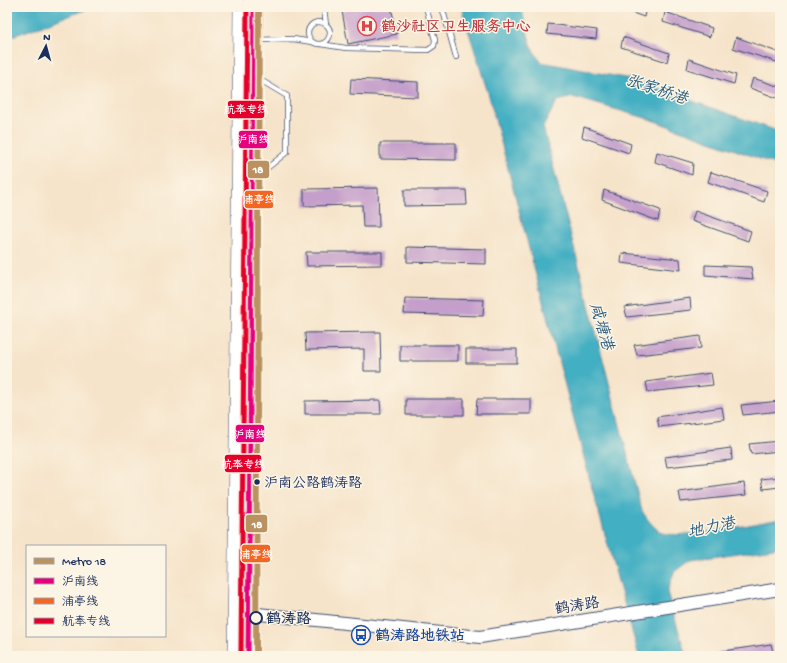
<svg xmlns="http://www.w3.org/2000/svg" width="787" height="663" viewBox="0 0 787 663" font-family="'Gochi Hand','LXGW WenKai TC',sans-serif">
	<rect width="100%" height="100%" fill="#fcf5e5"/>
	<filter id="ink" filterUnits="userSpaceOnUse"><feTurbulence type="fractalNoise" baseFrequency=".025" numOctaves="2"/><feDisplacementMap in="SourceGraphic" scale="8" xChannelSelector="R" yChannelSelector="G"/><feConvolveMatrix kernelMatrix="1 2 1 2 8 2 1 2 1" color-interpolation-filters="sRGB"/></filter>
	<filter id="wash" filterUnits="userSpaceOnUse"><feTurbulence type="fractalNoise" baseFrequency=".012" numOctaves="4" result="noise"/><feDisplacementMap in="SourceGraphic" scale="16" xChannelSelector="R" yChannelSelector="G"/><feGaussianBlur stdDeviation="0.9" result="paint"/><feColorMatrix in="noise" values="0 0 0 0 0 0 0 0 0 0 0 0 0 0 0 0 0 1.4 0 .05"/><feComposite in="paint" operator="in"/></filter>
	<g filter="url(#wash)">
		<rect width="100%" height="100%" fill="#f6e4ca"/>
		<path fill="#43afc2" stroke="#2f6f90" d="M7,7H93L7,38Z
			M461,7H521L531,47L541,62L630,79L780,132V166L649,119L573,97L557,101L543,127L642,511C648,520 653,528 663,533C680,540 758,523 780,519V547L690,560L674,572L667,592L686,656H639L592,488L489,96Z"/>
		<g id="blocks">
			<path fill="#c59fcb" d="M360,7H391L397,34L348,44L342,11Z
				M616,7H644L646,8L644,17Z
				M665,12L712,28L710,37L663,22Z
				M548,24L597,30L596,39L547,34Z
				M623,37L669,53L667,62L621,47Z
				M736,37L780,53V63L733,48Z
				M689,59L736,75L734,84L687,69Z
				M753,78L780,87V99L750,88Z
				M351,79L418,82V97L350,94Z
				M584,127L631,144L629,153L582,137Z
				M380,143H456V160L380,159Z
				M657,152L693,163L692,175L655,162Z
				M711,172L767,191L764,202L708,182Z
				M378,188L379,227H363L362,205L304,206V189Z
				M404,190H466L467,205L404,206Z
				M604,190L660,210L658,221L602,200Z
				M695,211L751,231L748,241L692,221Z
				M407,247L486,249V264L407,262Z
				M306,252H382V265L307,266Z
				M622,253L680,259L681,270L621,263Z
				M705,265L751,267L753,279L705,275Z
				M405,298L484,300L483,316L404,314Z
				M690,298L691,310L627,317L624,307Z
				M380,332L381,371H364V349L306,350L305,333Z
				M700,336L701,348L637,355L634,345Z
				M400,345H458V361H400Z
				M466,349H517V363H466Z
				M711,373L713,385L648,392L646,382Z
				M406,399H464V415H406Z
				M477,399H531V414H476Z
				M380,400L381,414H305V401Z
				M780,401V411L743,415L741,405Z
				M722,407L724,419L659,427L657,417Z
				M780,441V451L751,454L749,444Z
				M731,448L732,460L667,467L665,457Z
				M780,477V487L763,489L761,479Z
				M744,483L746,495L681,502L679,492Z
				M771,644L774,656H717V652Z"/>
		</g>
	</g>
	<g filter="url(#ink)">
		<use href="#blocks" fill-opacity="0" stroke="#3c4a6e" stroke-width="1"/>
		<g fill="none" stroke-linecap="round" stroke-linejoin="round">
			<defs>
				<path id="service" d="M324,7L326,25
					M442,7L456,57
					M308 33a11 11 0 1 1 22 0a11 11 0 1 1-22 0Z
					M255,40L293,39L312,42
					M320,44L346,48L428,50L434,46L435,40L426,7
					M258,182L261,173L287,152V96L262,81L258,75"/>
				<path id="tertiary" d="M240,612L480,637L780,589"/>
				<path id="primary" d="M235,656L241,7
					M248,656L254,7"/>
			</defs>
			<use href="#service" stroke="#3c4a6e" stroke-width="6"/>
			<use href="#tertiary" stroke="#3c4a6e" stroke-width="14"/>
			<use href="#primary" stroke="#3c4a6e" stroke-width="16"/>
			<use href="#service" stroke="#fff" stroke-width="4.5"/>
			<use href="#tertiary" stroke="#fff" stroke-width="12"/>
			<use href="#primary" stroke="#fff" stroke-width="15"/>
			<defs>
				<path id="bus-1" d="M248,656L254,7"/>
				<path id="bus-2" d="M255,656L261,7"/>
				<path id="bus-3" d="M241,656L247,7"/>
			</defs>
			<use href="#bus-1" stroke="#fcf5e5" stroke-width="8"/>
			<use href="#bus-2" stroke="#fcf5e5" stroke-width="8"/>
			<use href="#bus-3" stroke="#fcf5e5" stroke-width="8"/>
			<use href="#bus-1" stroke="#e5007d" stroke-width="5"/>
			<use href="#bus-2" stroke="#f26522" stroke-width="5"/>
			<use href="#bus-3" stroke="#e4002b" stroke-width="5"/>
			<defs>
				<path id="metro-1" d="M256,656L259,7"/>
			</defs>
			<use href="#metro-1" stroke="#fcf5e5" stroke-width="9"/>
			<use href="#metro-1" stroke="#ba9261" stroke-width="6"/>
		</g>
	</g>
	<defs>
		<symbol id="hospital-ring" viewBox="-11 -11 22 22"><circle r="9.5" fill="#fcf5e5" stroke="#e0444e" stroke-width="1.5"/><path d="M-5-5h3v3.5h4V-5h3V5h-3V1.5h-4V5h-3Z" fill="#e0444e"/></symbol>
		<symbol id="bus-ring" viewBox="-11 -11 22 22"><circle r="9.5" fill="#fcf5e5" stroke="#1a4fb4" stroke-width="1.5"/><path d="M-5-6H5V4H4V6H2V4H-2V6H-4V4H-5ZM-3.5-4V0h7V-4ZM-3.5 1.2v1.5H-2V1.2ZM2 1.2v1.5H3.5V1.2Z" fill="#1a4fb4"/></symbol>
	</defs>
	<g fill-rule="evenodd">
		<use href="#hospital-ring" x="356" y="15" width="22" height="22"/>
		<use href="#bus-ring" x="350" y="624" width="22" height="22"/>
	</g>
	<circle fill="#1b2f5e" stroke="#fcf5e5" stroke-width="1.5" cx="257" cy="482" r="3.5"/>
	<circle fill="#fcf5e5" stroke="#1b2f5e" stroke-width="2" cx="256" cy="618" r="6"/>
	<g text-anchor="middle" stroke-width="3" stroke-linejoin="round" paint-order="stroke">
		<g font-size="14" fill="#1b2f5e" stroke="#fcf5e5" text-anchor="start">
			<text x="264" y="487">沪南公路鹤涛路</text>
		</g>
		<g font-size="15" font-weight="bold" fill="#be3a42" stroke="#fcf5e5" text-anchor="start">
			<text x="381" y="31">鹤沙社区卫生服务中心</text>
		</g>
		<g font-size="15" fill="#1b2f5e" stroke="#fcf5e5">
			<text transform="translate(577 605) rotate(-9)" y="5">鹤涛路</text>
		</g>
		<g font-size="15" font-weight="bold" fill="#1b2f5e" stroke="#fcf5e5" text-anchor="start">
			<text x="266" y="623">鹤涛路</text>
		</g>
		<g font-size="15" font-weight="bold" fill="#164399" stroke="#fcf5e5" text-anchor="start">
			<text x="375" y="640">鹤涛路地铁站</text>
		</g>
		<g font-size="16" font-style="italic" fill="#295c81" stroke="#fcf5e5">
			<text transform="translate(657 88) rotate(18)" y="6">张家桥港</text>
			<text transform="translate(603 326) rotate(74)" y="6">咸塘港</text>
			<text transform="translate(711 526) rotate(-12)" y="6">地力港</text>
		</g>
	</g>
	<g stroke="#fcf5e5" stroke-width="1.5">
		<rect x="227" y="100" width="38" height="19" rx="4" fill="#e4002b"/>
		<rect x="238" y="130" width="30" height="19" rx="4" fill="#e5007d"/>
		<rect x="247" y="160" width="23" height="19" rx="4" fill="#ba9261"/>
		<rect x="244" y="190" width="30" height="19" rx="4" fill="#f26522"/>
		<rect x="235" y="424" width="30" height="19" rx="4" fill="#e5007d"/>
		<rect x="224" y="454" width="38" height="19" rx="4" fill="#e4002b"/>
		<rect x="245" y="514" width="23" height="19" rx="4" fill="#ba9261"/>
		<rect x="241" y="544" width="30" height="19" rx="4" fill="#f26522"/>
	</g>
	<g font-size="11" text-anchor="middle" font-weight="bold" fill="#fff">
		<text x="246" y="113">航奉专线</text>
		<text x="253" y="143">沪南线</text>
		<text x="258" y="173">18</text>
		<text x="259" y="203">浦亭线</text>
		<text x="250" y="438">沪南线</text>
		<text x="243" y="468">航奉专线</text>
		<text x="257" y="528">18</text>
		<text x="256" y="558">浦亭线</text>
	</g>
	<rect width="787" height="663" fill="none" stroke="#fcf5e5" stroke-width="24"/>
	<rect x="26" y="545" width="140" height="92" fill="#fcf5e5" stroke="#a2a6af"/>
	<rect x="34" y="558" width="20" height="6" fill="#ba9261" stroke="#a2a6af"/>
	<text x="62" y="565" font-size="12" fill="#1b2f5e">Metro 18</text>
	<rect x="34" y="578" width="20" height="6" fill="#e5007d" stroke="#a2a6af"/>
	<text x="62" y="585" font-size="12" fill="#1b2f5e">沪南线</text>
	<rect x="34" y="598" width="20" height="6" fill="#f26522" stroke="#a2a6af"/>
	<text x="62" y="605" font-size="12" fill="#1b2f5e">浦亭线</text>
	<rect x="34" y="618" width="20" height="6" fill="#e4002b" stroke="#a2a6af"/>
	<text x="62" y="625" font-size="12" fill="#1b2f5e">航奉专线</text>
	<g transform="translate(46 46) rotate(6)" stroke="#fcf5e5" stroke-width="3" paint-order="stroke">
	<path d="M0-3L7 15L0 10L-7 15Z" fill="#1b2f5e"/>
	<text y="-6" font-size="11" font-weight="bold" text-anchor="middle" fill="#1b2f5e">N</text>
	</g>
</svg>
